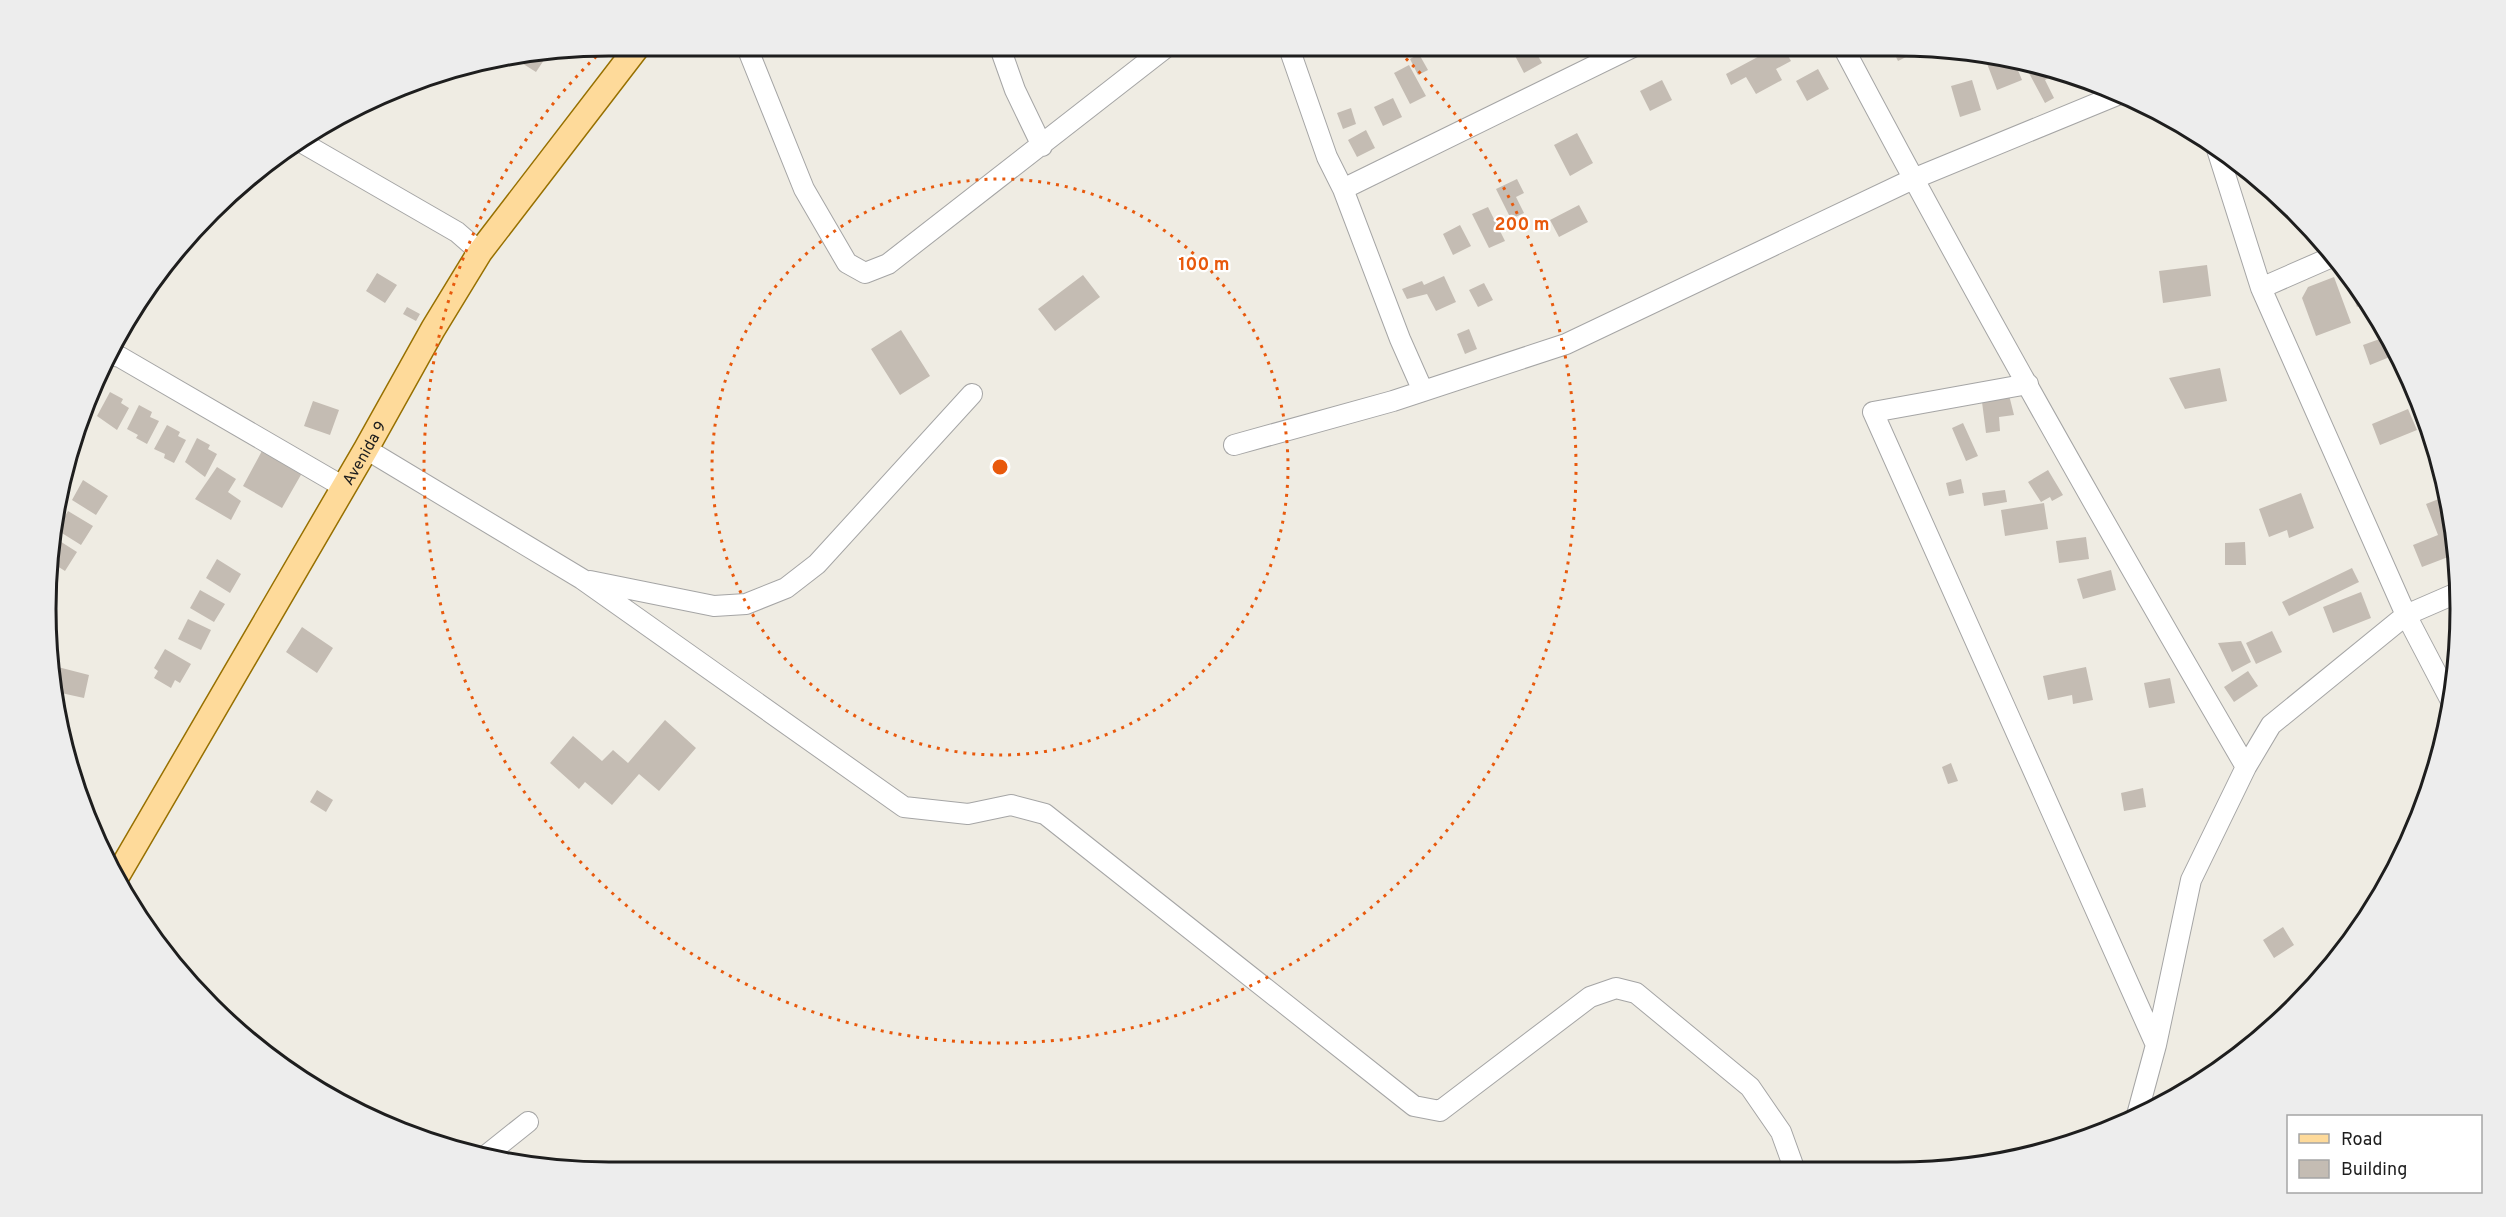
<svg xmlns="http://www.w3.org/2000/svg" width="2506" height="1217" viewBox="0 0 2506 1217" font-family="Overpass,sans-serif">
	<rect width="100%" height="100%" fill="#efece3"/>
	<path fill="#c4bcb3" d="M1513,45H1532L1542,63L1524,73L1510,46Z
		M1733,45H1762L1739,57Z
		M1780,45H1782L1791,61L1776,69L1782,80L1756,94L1746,77L1731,85L1726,74Z
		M1890,45H1898L1924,48L1898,61Z
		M1983,53L2013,58L2022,80L1997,90Z
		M1419,54L1428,70L1418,75L1410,59Z
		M544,56L546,57L536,72L517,60Z
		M2022,60L2054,70L2056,74L2045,80L2054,98L2045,103Z
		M1409,65L1426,96L1410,104L1394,73Z
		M1818,69L1829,89L1807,101L1796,81Z
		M1662,80L1672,100L1650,111L1640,91Z
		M1972,80L1981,110L1960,117L1951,86Z
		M1393,98L1402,117L1383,126L1374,107Z
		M1351,108L1356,124L1343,129L1337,113Z
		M1366,130L1375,148L1357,157L1348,140Z
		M1577,133L1593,163L1570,176L1554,145Z
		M1517,179L1524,193L1516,197L1524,213L1511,219L1496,189Z
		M1579,205L1588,222L1559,237L1550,220Z
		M1488,207L1505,241L1489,248L1472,214Z
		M1460,225L1471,246L1453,255L1443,234Z
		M2207,265L2211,296L2163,303L2159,271Z
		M377,273L397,285L385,303L366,291Z
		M2348,274L2366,296L2383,327L2374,330L2364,304L2357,307L2345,275Z
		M1083,275L1100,297L1055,331L1038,309Z
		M1444,276L1456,302L1436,311L1427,294L1407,299L1402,289L1422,281L1424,285Z
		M2334,277L2351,323L2316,336L2302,298L2308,287Z
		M1484,283L1493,300L1478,307L1469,290Z
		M407,307L420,314L416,321L403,314Z
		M1469,329L1477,349L1465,354L1457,334Z
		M901,330L930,376L900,395L871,349Z
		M2388,336L2397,354L2370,365L2363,345Z
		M2220,368L2227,401L2185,409L2169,378Z
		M110,392L123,399L121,403L129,408L117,430L97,416Z
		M2009,395L2014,415L1999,417L2000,431L1986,433L1982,402Z
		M313,401L339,410L330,435L304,426Z
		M139,405L152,412L150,417L159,421L147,444L136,438L138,435L127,429Z
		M2408,409L2417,430L2380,445L2372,424Z
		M1963,423L1978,456L1966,461L1952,428Z
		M167,425L180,432L178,436L186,440L174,463L164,458L165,454L154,449Z
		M197,438L210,445L208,449L217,454L205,477L185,462Z
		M263,449L302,473L282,508L243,486Z
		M217,467L236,479L228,492L241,501L231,520L195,499Z
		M2048,470L2063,495L2052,501L2050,497L2041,502L2028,482Z
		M1961,479L1964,493L1949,496L1946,483Z
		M83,480L108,496L96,515L72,500Z
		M2005,490L2007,502L1984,506L1982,493Z
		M2301,493L2314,528L2289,538L2287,530L2269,537L2259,509Z
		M2449,495L2454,539L2451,540L2456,554L2422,567L2413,545L2438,535L2426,504Z
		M2044,503L2048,529L2005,536L2001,510Z
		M68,511L93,526L81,545L57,530Z
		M2086,537L2089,559L2059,563L2056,541Z
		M55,538L77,552L65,571L54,564Z
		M2245,542L2246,565H2225V543Z
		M217,559L241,574L230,593L206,578Z
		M2352,568L2359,582L2289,616L2282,602Z
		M2111,570L2116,590L2083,599L2077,579Z
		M200,590L225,604L214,622L190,608Z
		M2361,592L2371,618L2333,633L2323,607Z
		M188,619L211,630L201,650L178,639Z
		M302,627L333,648L317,673L286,652Z
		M2272,631L2282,652L2256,664L2246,643Z
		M2241,641L2251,662L2232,672L2218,643Z
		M165,649L191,664L180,683L175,680L171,688L154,678L158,671L154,668Z
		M50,665L89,675L84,698L52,691L50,682Z
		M2086,667L2093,700L2073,704L2072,695L2048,700L2043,676Z
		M2248,671L2258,686L2234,702L2224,687Z
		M2170,678L2175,703L2149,708L2144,683Z
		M665,720L696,748L659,791L639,774L612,805L585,782L579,789L550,763L573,736L602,761L613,750L628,763Z
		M1951,763L1958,781L1948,784L1942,767Z
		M2143,788L2146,807L2124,811L2121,793Z
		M317,790L333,800L326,812L310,802Z
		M2283,927L2294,945L2274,958L2263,940Z"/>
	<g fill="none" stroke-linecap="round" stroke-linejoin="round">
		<defs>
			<path id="minor" d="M746,45L804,189L847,263L865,273L888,264L1169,45
				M999,45L1015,90L1042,146
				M1288,45L1327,157L1343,189L1400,339L1423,391
				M1842,45C1971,289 2107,529 2246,767
				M301,142L457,232L480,252
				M2215,143L2261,288L2406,615L2452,703
				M1343,189L1637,45
				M2261,288L2334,256
				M108,355L120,357L342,486
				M2028,384L1873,412L2156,1045
				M1234,445L1393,401L1566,344L1913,179L2122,93
				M366,449L582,579L904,807L968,814L1011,805L1045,814L1414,1106L1440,1111L1590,997L1616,988L1636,993L1750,1087L1781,1132L1794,1168
				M590,581L714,606L746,604L786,588L817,564L972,394
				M2137,1115L2156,1045L2191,880L2246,767L2271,725L2406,615L2459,592
				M484,1157L528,1122"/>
			<g id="major">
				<path id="s1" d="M116,878L366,449L433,329L480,252L639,45"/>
			</g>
		</defs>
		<use href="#minor" stroke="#a5a5a5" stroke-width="22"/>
		<use href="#major" stroke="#977000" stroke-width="27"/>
		<use href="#minor" stroke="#fff" stroke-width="20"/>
		<use href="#major" stroke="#feda9a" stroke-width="24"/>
	</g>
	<g fill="none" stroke="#e8590c" stroke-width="3" stroke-dasharray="3 6">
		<circle cx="1000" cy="467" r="288"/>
		<path d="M1393 46A576 576 0 1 1 607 46"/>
	</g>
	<g text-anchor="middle" stroke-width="4.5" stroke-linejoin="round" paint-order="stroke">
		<g font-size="16" fill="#1e1e1e" stroke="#fff">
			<text dy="6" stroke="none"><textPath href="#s1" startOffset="492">Avenida 9</textPath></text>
		</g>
	</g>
	<path d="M0 0H2506V1217H0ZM609 56H1897A553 553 0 0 1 2450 609V609A553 553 0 0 1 1897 1162H609A553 553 0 0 1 56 609V609A553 553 0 0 1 609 56Z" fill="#ededed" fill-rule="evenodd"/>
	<path fill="none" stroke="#1e1e1e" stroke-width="3" d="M609 56H1897A553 553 0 0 1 2450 609V609A553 553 0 0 1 1897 1162H609A553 553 0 0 1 56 609V609A553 553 0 0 1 609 56Z"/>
	<circle cx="1000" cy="467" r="9" fill="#e8590c" stroke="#fff" stroke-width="3"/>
	<g font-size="18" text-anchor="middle" font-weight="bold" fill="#e8590c" stroke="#fff" stroke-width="4.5" stroke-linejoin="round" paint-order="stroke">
		<text x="1522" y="230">200 m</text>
		<text x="1204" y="270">100 m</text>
	</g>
	<rect x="2287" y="1115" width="195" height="78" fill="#ffffff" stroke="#a5a5a5" stroke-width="1.5"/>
	<rect x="2299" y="1134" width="30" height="9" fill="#feda9a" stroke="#a5a5a5" stroke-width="1.5"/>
	<text x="2341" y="1145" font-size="18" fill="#1e1e1e">Road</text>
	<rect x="2299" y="1160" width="30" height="18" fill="#c4bcb3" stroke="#a5a5a5" stroke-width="1.5"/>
	<text x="2341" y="1175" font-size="18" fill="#1e1e1e">Building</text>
</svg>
